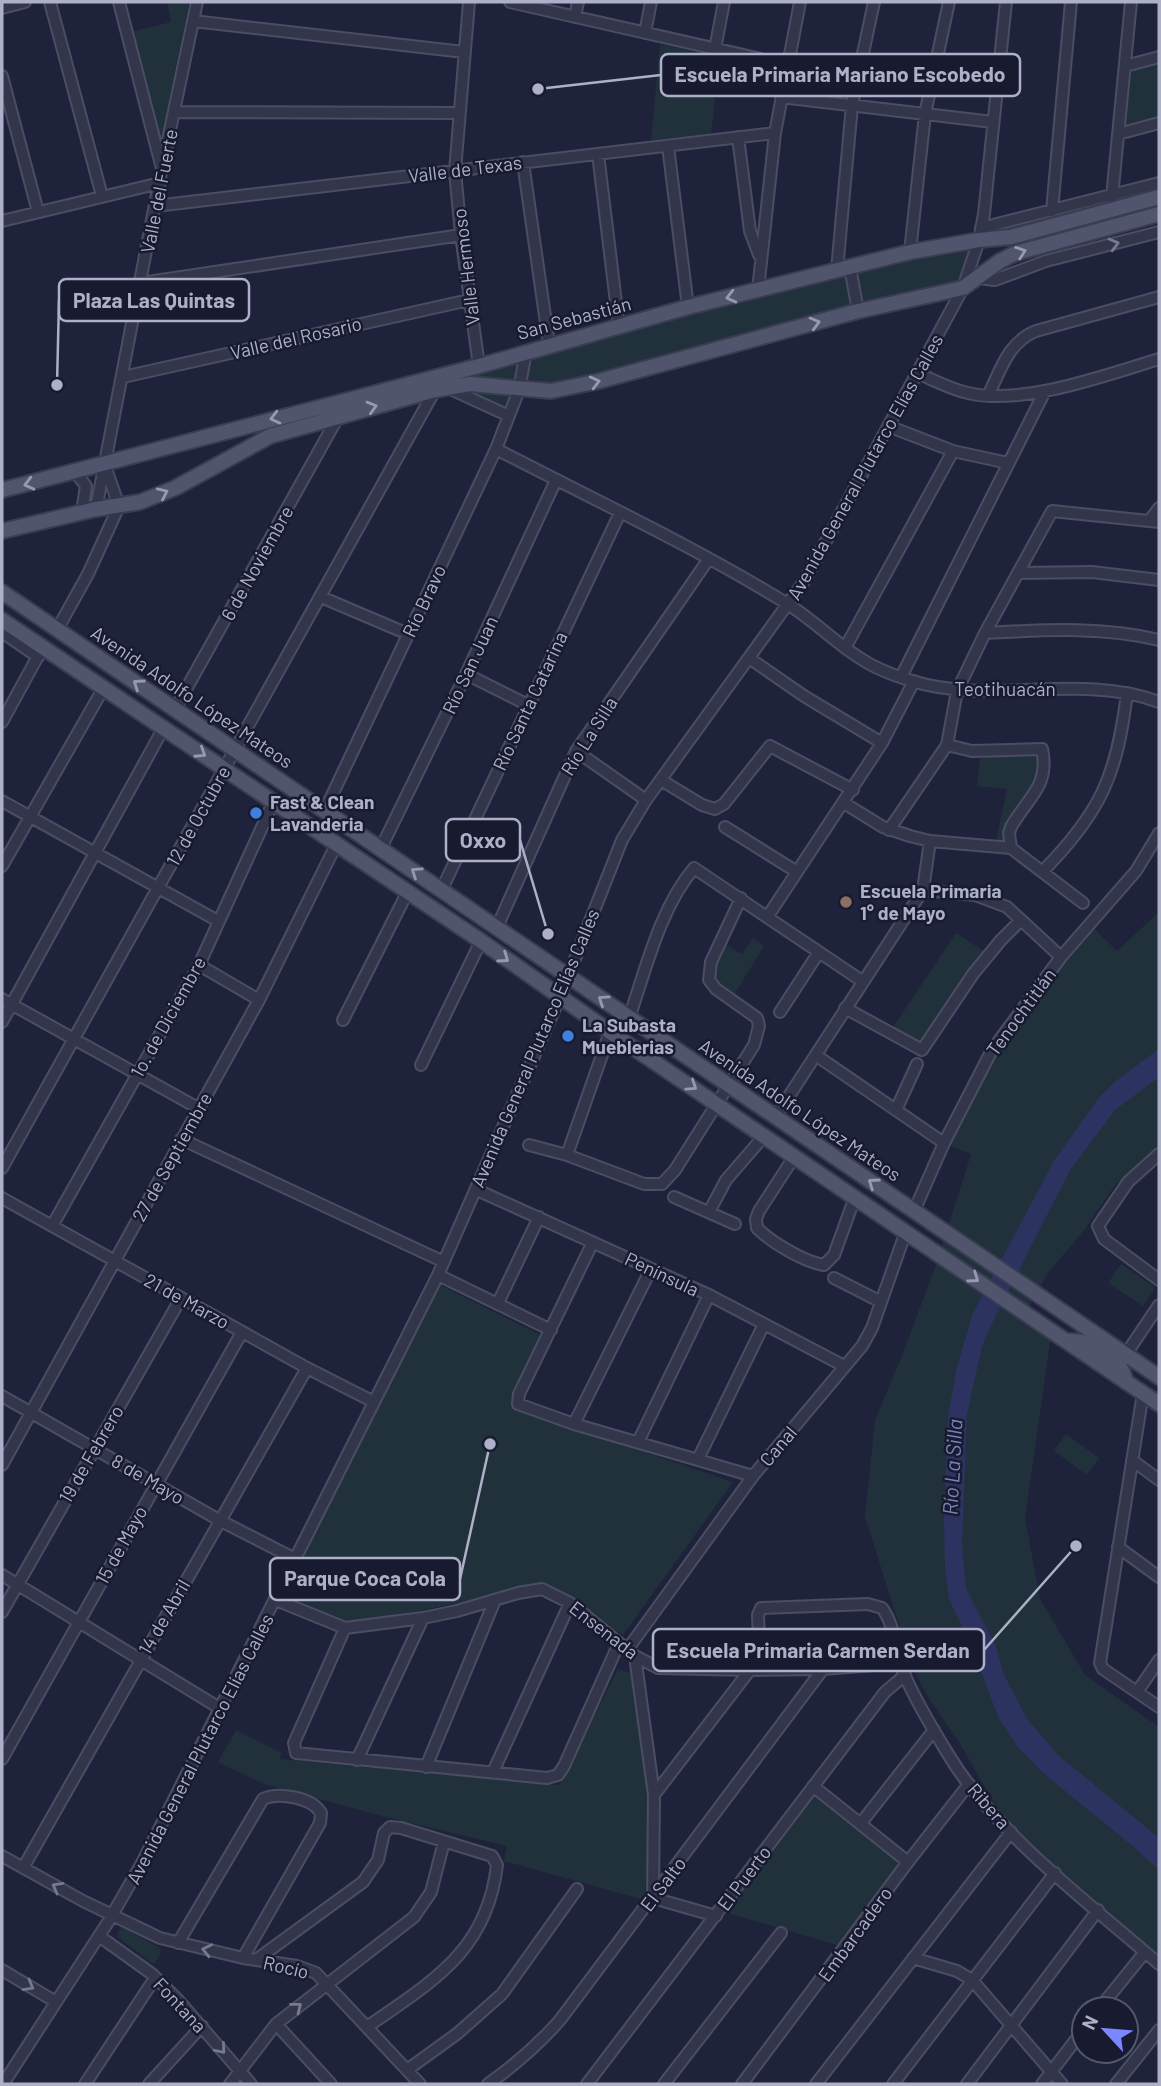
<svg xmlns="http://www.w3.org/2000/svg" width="1161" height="2086" viewBox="0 0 1161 2086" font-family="Barlow,sans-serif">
	<rect width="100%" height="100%" fill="#1f223b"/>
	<path fill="#21313c" d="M167,2H189L159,151L130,32L171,22Z
		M660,44L720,57L711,134L651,140Z
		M1159,59V116L1126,124L1132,65Z
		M979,240L963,288L577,386L520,390L509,416L445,387L444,375Z
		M1042,749L1045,766L1015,820L1011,848L995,846L1007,789L977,786L981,751Z
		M1159,912V1153L1116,1184L1085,1229L1048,1273L1029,1306L1057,1325L1050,1342L1025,1518L1040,1599L1085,1675L1159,1727V1971L1011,1832L959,1742L931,1702L913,1669L865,1517L875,1420L901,1358L937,1262L971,1154L944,1143L981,1070L1089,924L1117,951Z
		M956,933L988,954L926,1048L889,1033Z
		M753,938L764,946L731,1000L709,972L720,941L742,954Z
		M1121,1264L1155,1287L1143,1306L1108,1283Z
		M440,1285L541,1335L511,1407L733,1482L623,1635L544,1586L347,1625L280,1597Z
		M1066,1434L1099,1458L1087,1475L1054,1451Z
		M618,1669L631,1673L653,1825L644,1900L504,1861L507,1846L382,1816L264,1784L218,1762L236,1730L282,1753L279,1759L559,1785Z
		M817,1797L899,1860L900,1866L837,1945L724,1912L812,1798Z
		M122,1927L160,1948L161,1952L155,1963H151L118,1937L117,1933Z"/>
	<path fill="#2d3360" d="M1159,1049V1077L1115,1110L1070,1170L994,1319L982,1346L967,1414L962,1545L966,1589L995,1644L1004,1675L1027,1719L1059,1756L1159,1838V1870L1135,1848L1042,1772L1018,1747L998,1717L973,1649L949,1599L945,1567L944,1519L948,1416L957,1367L973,1313L1054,1161L1100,1096L1116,1081Z"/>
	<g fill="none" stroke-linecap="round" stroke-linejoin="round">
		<defs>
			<path id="minor" d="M50,2L102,196
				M119,2L161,165
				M469,2L455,171L461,235L479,366
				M510,2L787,65
				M2,8L25,2
				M575,17L578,2
				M193,21L464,52
				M645,33L651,2
				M715,49L724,2
				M1125,66L1159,57
				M2,76L38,212
				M781,97L993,122
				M174,112L459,113
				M1118,134L1159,123
				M738,137L750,231L759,255
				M668,146L688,307
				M598,154L619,327
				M523,162L549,344
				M1112,197L1131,2
				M155,206L775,133
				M1052,211L1071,2
				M2,221L160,183
				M981,228L1159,183
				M910,252L925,114L949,2
				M850,267L858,311
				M837,270L852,105L874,2
				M978,278L995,280L1046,261L1159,232
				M141,283L461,235
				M758,290L775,133L800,2
				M917,373C934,380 950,389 968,393C1022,406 1106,375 1159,359
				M123,377L469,300
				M448,388L509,416
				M988,396C1000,371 1008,342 1036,331L1159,297
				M888,426L953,451L1008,463
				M496,449C593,499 693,546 786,603C814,620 836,644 863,660C878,670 896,676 912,681C993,706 1080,672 1159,702
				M75,472L86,486L82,512
				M96,509L162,168L197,2
				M1150,520L1159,508
				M1018,573L1092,572L1159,580
				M321,597L408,634
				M58,628L88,574L119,506L105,466
				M2,632L38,657
				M985,633C1043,630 1102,626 1159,640
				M845,648L953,451
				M749,658L804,696L882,743
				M466,674L528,705
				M901,677L1045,391
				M175,709L338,417
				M2,722L43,647
				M947,745L972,751L1042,749C1050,786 1028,797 1011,827L1009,833L1011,848
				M576,751L646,800
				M661,780L702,805L715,809L724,804L770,746L853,790
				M2,801L218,921
				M844,803L883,827L910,836L930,841L1011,848L1083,903
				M325,810L496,449L519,390L526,351
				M725,827L797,872
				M889,830L947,745L957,691L985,633L1052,511L1159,522
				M381,848L466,674L556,480
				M2,866L103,689
				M1043,871C1101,812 1117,775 1127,693
				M442,889L620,513
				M923,890L975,895L1007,907L1061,957
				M768,916L882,743L914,681
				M497,927L576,751L708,560
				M199,965L259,1000
				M2,999L198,1108
				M845,1008L922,1050L973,974L1001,940L1021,920
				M780,1012L819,952
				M629,1018C646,969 660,908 694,868L862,981
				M343,1020L407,893
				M2,1022L163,729
				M817,1056L944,1143
				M421,1065L481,941
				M896,1110L917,1064
				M776,1116L923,890L930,841
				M181,1139L444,1262
				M529,1145L567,1155L644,1184H662L675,1170L754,1045L759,1026L757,1018L716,989L709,980L711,962L741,898
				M1159,1154L1128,1182L1098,1226L1104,1239L1159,1280
				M567,1155L610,1032
				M794,1157L759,1211L756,1219L757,1228C771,1242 804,1262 824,1265L834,1255L855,1197
				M2,1168L435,390
				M477,1190L709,1295L844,1366
				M674,1197L735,1224
				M2,1198L307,1368L374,1402
				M914,1211L944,1143L992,1050L1061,957L1136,871L1159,833
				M709,1212L726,1180L764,1136
				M52,1226L199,965L273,803
				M593,1242L519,1394L518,1404L574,1424L753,1476
				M438,1275L551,1330
				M834,1278L881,1302
				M498,1303L539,1217
				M1126,1354L1159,1305
				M1143,1393L1100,1663L1103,1669L1159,1707
				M2,1396L219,1520L295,1559
				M574,1424L651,1269
				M638,1442L709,1295
				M698,1459L764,1324
				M1132,1460L1159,1480
				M2,1465L259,1000L336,845
				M1118,1547L1159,1577
				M2,1575L221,1709
				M276,1600L345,1628L423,1618L457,1611L518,1593L542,1589L570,1603L635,1656L658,1668L750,1670L823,1669L901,1663
				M2,1612L181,1298
				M345,1628L294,1743L296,1753L547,1778L558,1775L564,1766L619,1643
				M627,1650L753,1476L862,1346L872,1328L906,1231
				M635,1656L654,1795L653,1898L716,1916
				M760,1670L758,1615L761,1608L868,1604L882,1608C895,1625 896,1653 904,1674C916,1701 932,1728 948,1754C996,1834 1089,1903 1159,1964
				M1137,1692L1159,1660
				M2,1759L242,1332
				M357,1760L423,1618
				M426,1767L495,1600
				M493,1772L570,1603
				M813,1786L908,1862
				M654,1795L750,1670
				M861,1823L934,1730
				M2,1856L83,1901L160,1938L243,1958L297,1966L316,1973L420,2084
				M23,1868L307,1368
				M99,1936L152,1974L179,2001L251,2084
				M178,1943L263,1799C278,1792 312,1797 321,1813L320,1823L243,1958
				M913,1958L957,1971L972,1980L1062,2084
				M256,1960L363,1882L378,1860L384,1833L390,1827L401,1828L492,1856L497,1865C487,1952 431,1982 367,2027
				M2,1970L56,2002
				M1099,2009L1145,1952
				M276,2024L331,2084
				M407,2070L458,2033L502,1994L577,1889
				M3,2084L108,1922L142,1863L438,1275L560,997L622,840L646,800L805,580L963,288L979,240L984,214L1006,2
				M85,2084L155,1978
				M149,2084L202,2026
				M230,2084L276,2024L414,1917L431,1892L444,1842
				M488,2084C515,2065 538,2045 560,2020L823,1669
				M587,2084L885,1692L905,1675
				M664,2084L781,1933
				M742,2084L908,1862L969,1784
				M816,2084L1011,1832
				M893,2084L1055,1873
				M967,2084L1098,1910
				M1042,2084L1084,2029
				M1116,2084L1159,2030"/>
			<path id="major" d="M2,490L479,366L688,307L910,252L979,240L1011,237L1159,197
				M2,531L96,509L140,502L175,488L270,436L435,390L470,384L551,391L599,381L858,311L963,288L1000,261L1016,253L1159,214
				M2,592L1159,1377
				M2,620L481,941L610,1032L1159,1404
				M1067,1341C1095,1340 1119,1353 1126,1382"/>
		</defs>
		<use href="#minor" stroke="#4a4d63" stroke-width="14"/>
		<use href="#major" stroke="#393c52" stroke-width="18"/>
		<use href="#minor" stroke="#33364b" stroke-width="10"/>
		<use href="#major" stroke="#50546c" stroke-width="14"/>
	</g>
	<defs><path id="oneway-chevron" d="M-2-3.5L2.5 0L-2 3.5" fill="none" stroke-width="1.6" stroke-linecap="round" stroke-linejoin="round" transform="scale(1.75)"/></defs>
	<g stroke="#767990">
		<use href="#oneway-chevron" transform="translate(1114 244) rotate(-15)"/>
		<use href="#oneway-chevron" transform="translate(57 1887) rotate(-151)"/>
		<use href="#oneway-chevron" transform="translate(207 1950) rotate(-167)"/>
		<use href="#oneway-chevron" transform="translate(29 1986) rotate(30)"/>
		<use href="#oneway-chevron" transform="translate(297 2007) rotate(-38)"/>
		<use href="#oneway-chevron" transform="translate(221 2049) rotate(50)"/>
	</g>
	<g stroke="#9699b1">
		<use href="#oneway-chevron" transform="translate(1021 252) rotate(-19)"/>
		<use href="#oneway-chevron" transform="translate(731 297) rotate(166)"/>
		<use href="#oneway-chevron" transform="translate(815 323) rotate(-15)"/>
		<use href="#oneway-chevron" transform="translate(595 382) rotate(-14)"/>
		<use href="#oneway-chevron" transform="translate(372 407) rotate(-16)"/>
		<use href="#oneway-chevron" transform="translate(275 418) rotate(166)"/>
		<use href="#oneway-chevron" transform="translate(29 484) rotate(166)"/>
		<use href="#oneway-chevron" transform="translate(163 493) rotate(-25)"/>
		<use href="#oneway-chevron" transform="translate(138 684) rotate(-145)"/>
		<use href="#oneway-chevron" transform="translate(201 753) rotate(33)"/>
		<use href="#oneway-chevron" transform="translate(416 872) rotate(-146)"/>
		<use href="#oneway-chevron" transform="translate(504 958) rotate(35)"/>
		<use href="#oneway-chevron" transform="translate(603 1000) rotate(-146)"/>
		<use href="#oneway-chevron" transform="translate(692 1086) rotate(34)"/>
		<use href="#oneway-chevron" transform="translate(873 1183) rotate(-145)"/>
		<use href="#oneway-chevron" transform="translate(974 1278) rotate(35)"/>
	</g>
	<g fill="#3f7fe0" stroke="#181b30" stroke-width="2.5">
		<circle cx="256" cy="813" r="7"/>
		<circle cx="568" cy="1036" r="7"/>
	</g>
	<circle fill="#8d6e63" stroke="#181b30" stroke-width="2.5" cx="846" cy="902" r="7"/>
	<g text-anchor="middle" stroke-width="5" stroke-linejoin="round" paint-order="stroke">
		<g font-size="19" fill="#adb0c8" stroke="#181b30">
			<text transform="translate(465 169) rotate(-7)" y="7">Valle de Texas</text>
			<text transform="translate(159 191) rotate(-79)" y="7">Valle del Fuerte</text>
			<text transform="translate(466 267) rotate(-97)" y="7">Valle Hermoso</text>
			<text transform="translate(574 318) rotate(-15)" y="7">San Sebastián</text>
			<text transform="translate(296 338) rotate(-13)" y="7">Valle del Rosario</text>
			<text transform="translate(865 467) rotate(-61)" y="7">Avenida General Plutarco Elías Calles</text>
			<text transform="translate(257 563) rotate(-61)" y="7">6 de Noviembre</text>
			<text transform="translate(424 601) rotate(-65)" y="7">Río Bravo</text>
			<text transform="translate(470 665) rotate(-65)" y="7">Río San Juan</text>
			<text x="1005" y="696">Teotihuacán</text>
			<text transform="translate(192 697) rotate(34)" y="7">Avenida Adolfo López Mateos</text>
			<text transform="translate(530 701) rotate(-65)" y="7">Río Santa Catarina</text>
			<text transform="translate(589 736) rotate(-58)" y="7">Río La Silla</text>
			<text transform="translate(198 816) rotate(-61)" y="7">12 de Octubre</text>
			<text transform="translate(1021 1012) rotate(-54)" y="7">Tenochtitlán</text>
			<text transform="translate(168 1017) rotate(-61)" y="7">1o. de Diciembre</text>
			<text transform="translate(535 1048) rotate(-67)" y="7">Avenida General Plutarco Elías Calles</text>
			<text transform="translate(800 1110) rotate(34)" y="7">Avenida Adolfo López Mateos</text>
			<text transform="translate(172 1157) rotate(-61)" y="7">27 de Septiembre</text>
			<text transform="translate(662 1274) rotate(25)" y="7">Península</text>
			<text transform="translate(187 1301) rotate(29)" y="7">21 de Marzo</text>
			<text transform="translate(778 1446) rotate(-50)" y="7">Canal</text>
			<text transform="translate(91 1454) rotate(-60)" y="7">19 de Febrero</text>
			<text transform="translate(148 1479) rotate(30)" y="7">8 de Mayo</text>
			<text transform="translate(121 1545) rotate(-61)" y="7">15 de Mayo</text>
			<text transform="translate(164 1617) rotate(-60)" y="7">14 de Abril</text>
			<text transform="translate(604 1630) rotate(38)" y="7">Ensenada</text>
			<text transform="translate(200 1749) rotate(-63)" y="7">Avenida General Plutarco Elías Calles</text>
			<text transform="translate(989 1806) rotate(49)" y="7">Ribera</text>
			<text transform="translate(744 1878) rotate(-53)" y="7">El Puerto</text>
			<text transform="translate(663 1884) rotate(-53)" y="7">El Salto</text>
			<text transform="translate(855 1934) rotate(-54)" y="7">Embarcadero</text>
			<text transform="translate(286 1967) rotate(13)" y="7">Rocío</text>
			<text transform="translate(180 2005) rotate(47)" y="7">Fontana</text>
		</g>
		<g font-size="19" font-weight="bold" fill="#adb0c8" stroke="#181b30" text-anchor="start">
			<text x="270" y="809">Fast &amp; Clean<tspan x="270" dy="22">Lavanderia</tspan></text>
			<text x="860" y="898">Escuela Primaria<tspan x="860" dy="22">1° de Mayo</tspan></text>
			<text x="582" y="1032">La Subasta<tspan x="582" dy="22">Mueblerias</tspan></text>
		</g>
		<g font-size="21" font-style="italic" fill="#7a82b8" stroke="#181b30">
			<text transform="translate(953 1467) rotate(-87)" y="7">Río La Silla</text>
		</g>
	</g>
	<path fill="none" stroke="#adb0c8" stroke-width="2.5" d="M538 89L661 75M57 385L59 300M548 934L520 840M490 1444L460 1579M1076 1546L984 1650"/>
	<g fill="#adb0c8" stroke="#181b30" stroke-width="2.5">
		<circle cx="538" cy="89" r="7"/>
		<circle cx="57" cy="385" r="7"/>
		<circle cx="548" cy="934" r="7"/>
		<circle cx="490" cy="1444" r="7"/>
		<circle cx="1076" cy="1546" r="7"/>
	</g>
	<g fill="#181b30" stroke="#adb0c8" stroke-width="2.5">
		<rect x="661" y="54" width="359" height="42" rx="7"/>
		<rect x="59" y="279" width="190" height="42" rx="7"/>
		<rect x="446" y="819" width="74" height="42" rx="7"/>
		<rect x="270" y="1558" width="190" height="42" rx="7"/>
		<rect x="653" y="1629" width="331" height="42" rx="7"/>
	</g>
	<g font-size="21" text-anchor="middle" font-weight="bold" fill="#adb0c8">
		<text x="840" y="82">Escuela Primaria Mariano Escobedo</text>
		<text x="154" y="308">Plaza Las Quintas</text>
		<text x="483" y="848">Oxxo</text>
		<text x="365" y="1586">Parque Coca Cola</text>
		<text x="818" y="1658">Escuela Primaria Carmen Serdan</text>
	</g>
	<rect width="1161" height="2086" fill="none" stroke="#adb0c8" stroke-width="7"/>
	<g transform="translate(1105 2030) rotate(296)"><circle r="33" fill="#181b30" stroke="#54576d" stroke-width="2"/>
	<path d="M0-5L12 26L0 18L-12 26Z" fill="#7b87ff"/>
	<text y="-10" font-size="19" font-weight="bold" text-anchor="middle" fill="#adb0c8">N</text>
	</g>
</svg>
